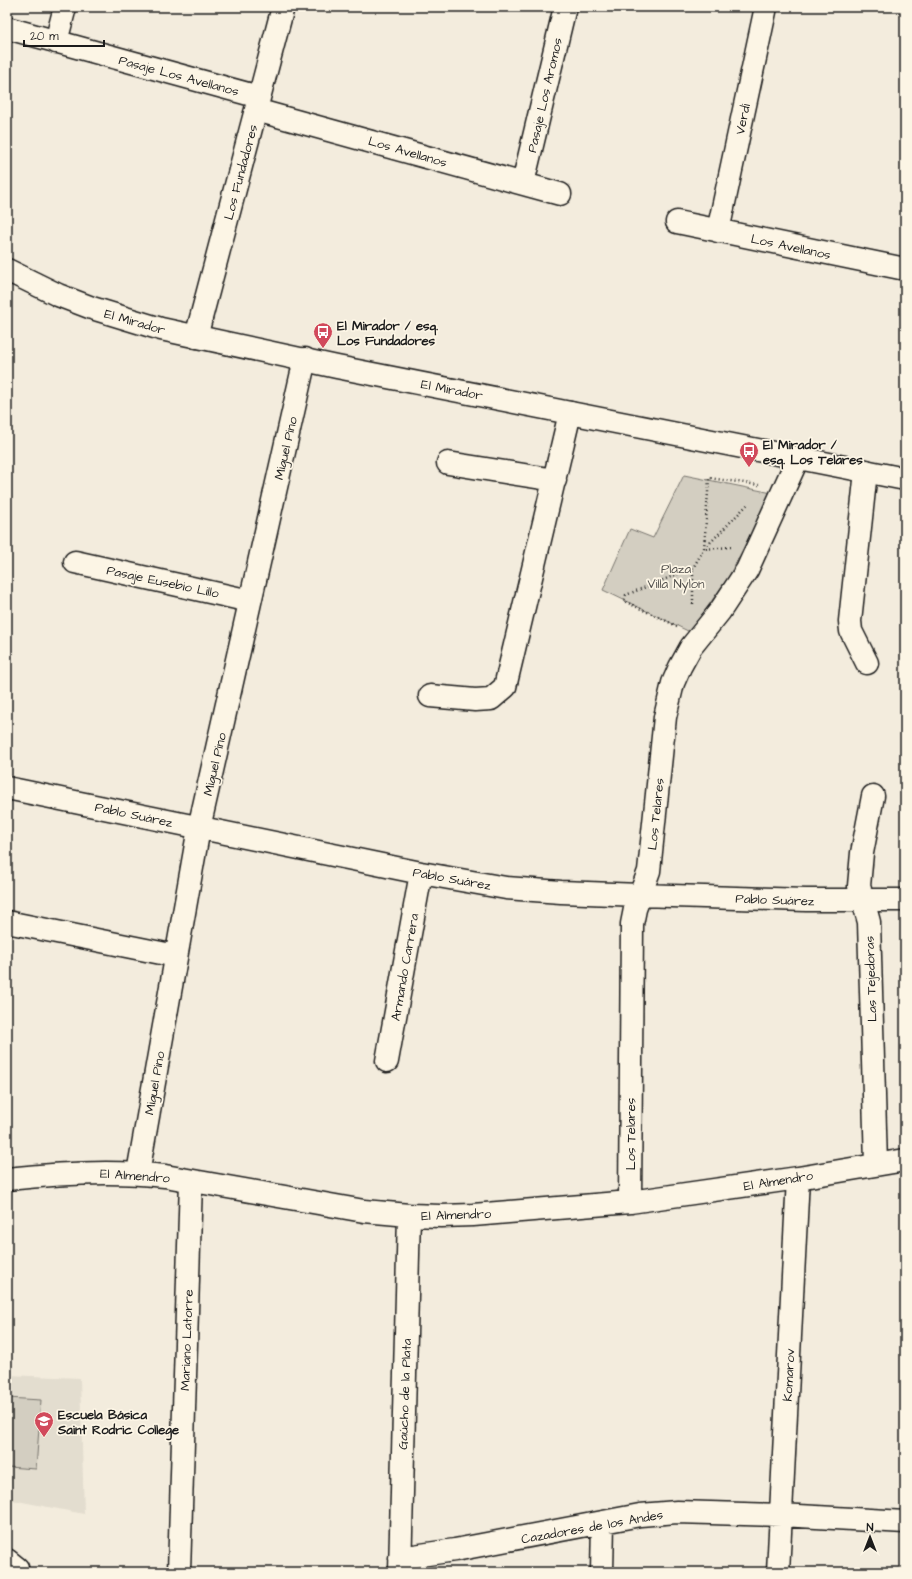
<svg xmlns="http://www.w3.org/2000/svg" width="912" height="1579" viewBox="0 0 912 1579" font-family="'Architects Daughter',sans-serif">
	<rect width="100%" height="100%" fill="#f3ecdd"/>
	<filter id="ink" filterUnits="userSpaceOnUse"><feTurbulence type="fractalNoise" baseFrequency=".025" numOctaves="2"/><feDisplacementMap in="SourceGraphic" scale="8" xChannelSelector="R" yChannelSelector="G"/><feConvolveMatrix kernelMatrix="1 2 1 2 8 2 1 2 1" color-interpolation-filters="sRGB"/></filter>
	<g filter="url(#ink)">
		<path fill="#e3ddcf" d="M7,1375L80,1378L84,1514L7,1499Z"/>
		<path fill="#d3cec1" stroke="#78756e" d="M684,475L772,493L729,576L690,632L603,590L630,529L653,538Z
			M7,1398L41,1400L36,1469L7,1467Z"/>
		<g fill="none" stroke-linecap="round" stroke-linejoin="round">
			<defs>
				<path id="minor" d="M7,28L259,97
					M56,42L65,7
					M256,110L560,194
					M523,183L565,7
					M677,222L905,269
					M718,231L766,7
					M196,337L283,7
					M448,463L555,480
					M866,471L850,621L851,631L867,663
					M75,562L250,601
					M430,696L475,700L491,699L505,687L570,413
					M7,788L421,873L506,888L561,892L640,895L806,900H905
					M873,796L862,853L859,886L869,922L876,1164
					M7,922L176,956
					M387,1061L421,873
					M138,1173L199,828L305,359
					M7,1179C60,1173 112,1170 165,1176L364,1211L409,1215L441,1216L473,1215L630,1202L798,1178L905,1160
					M630,1202L632,924L635,909L649,871L665,717L673,683L680,667L691,647L720,611L747,570L798,458
					M400,1558L455,1550L640,1515L677,1512L781,1515L905,1522
					M7,1560L17,1568L16,1572
					M179,1572L191,1181
					M400,1572L409,1215
					M602,1572L603,1522
					M778,1572L798,1178"/>
				<path id="major" d="M7,270L58,295L92,308L161,329L337,367L905,479"/>
			</defs>
			<use href="#minor" stroke="#1c1c1c" stroke-width="25"/>
			<use href="#major" stroke="#1c1c1c" stroke-width="25"/>
			<path stroke="#1c1c1c" stroke-width="2.5" stroke-dasharray="1 3" stroke-linecap="butt" d="M731,547L704,549L709,478L759,485
				M693,604V568
				M677,626L624,601L626,595L693,568L704,549L748,504"/>
			<use href="#minor" stroke="#fcf5e5" stroke-width="22"/>
			<use href="#major" stroke="#fcf5e5" stroke-width="22"/>
		</g>
	</g>
	<defs>
		<symbol id="bus-pin" viewBox="-11 -11 22 30"><path d="M0 17L-7.5 6A9.5 9.5 0 1 1 7.5 6Z" fill="#d1495b" stroke="#fcf5e5"/><path d="M-5-6H5V4H4V6H2V4H-2V6H-4V4H-5ZM-3.5-4V0h7V-4ZM-3.5 1.2v1.5H-2V1.2ZM2 1.2v1.5H3.5V1.2Z" fill="#fff"/></symbol>
		<symbol id="school-pin" viewBox="-11 -11 22 30"><path d="M0 17L-7.5 6A9.5 9.5 0 1 1 7.5 6Z" fill="#d1495b" stroke="#fcf5e5"/><path d="M0-5L7-2L0 1L-7-2ZM-4 1L0 2.5L4 1V4Q0 6-4 4Z" fill="#fff"/></symbol>
	</defs>
	<g fill-rule="evenodd">
		<use href="#bus-pin" x="312" y="321" width="22" height="30"/>
		<use href="#bus-pin" x="738" y="440" width="22" height="30"/>
		<use href="#school-pin" x="33" y="1410" width="22" height="30"/>
	</g>
	<g text-anchor="middle" stroke-width="3.5" stroke-linejoin="round" paint-order="stroke">
		<g font-size="13" fill="#1c1c1c" stroke="#fcf5e5">
			<text transform="translate(179 75) rotate(15)" y="5">Pasaje Los Avellanos</text>
			<text transform="translate(544 95) rotate(-77)" y="5">Pasaje Los Aromos</text>
			<text transform="translate(742 119) rotate(-78)" y="5">Verdi</text>
			<text transform="translate(408 151) rotate(16)" y="5">Los Avellanos</text>
			<text transform="translate(240 172) rotate(-75)" y="5">Los Fundadores</text>
			<text transform="translate(791 246) rotate(12)" y="5">Los Avellanos</text>
			<text transform="translate(135 321) rotate(16)" y="5">El Mirador</text>
			<text transform="translate(452 389) rotate(11)" y="5">El Mirador</text>
			<text transform="translate(285 448) rotate(-77)" y="5">Miguel Pino</text>
			<text transform="translate(163 581) rotate(12)" y="5">Pasaje Eusebio Lillo</text>
			<text transform="translate(214 764) rotate(-77)" y="5">Miguel Pino</text>
			<text transform="translate(134 814) rotate(12)" y="5">Pablo Suárez</text>
			<text transform="translate(655 814) rotate(-84)" y="5">Los Telares</text>
			<text transform="translate(452 878) rotate(10)" y="5">Pablo Suárez</text>
			<text transform="translate(775 899) rotate(2)" y="5">Pablo Suárez</text>
			<text transform="translate(404 967) rotate(-80)" y="5">Armando Carrera</text>
			<text transform="translate(870 979) rotate(-92)" y="5">Las Tejedoras</text>
			<text transform="translate(154 1083) rotate(-80)" y="5">Miguel Pino</text>
			<text transform="translate(630 1134) rotate(-90)" y="5">Los Telares</text>
			<text transform="translate(135 1175) rotate(4)" y="5">El Almendro</text>
			<text transform="translate(778 1180) rotate(-9)" y="5">El Almendro</text>
			<text transform="translate(456 1214) rotate(-2)" y="5">El Almendro</text>
			<text transform="translate(186 1340) rotate(-88)" y="5">Mariano Latorre</text>
			<text transform="translate(788 1375) rotate(-87)" y="5">Komarov</text>
			<text transform="translate(404 1394) rotate(-88)" y="5">Gaúcho de la Plata</text>
			<text transform="translate(592 1526) rotate(-10)" y="5">Cazadores de los Andes</text>
		</g>
		<g font-size="13" font-weight="bold" fill="#1c1c1c" stroke="#fcf5e5" text-anchor="start">
			<text x="337" y="330">El Mirador / esq.<tspan x="337" dy="15">Los Fundadores</tspan></text>
			<text x="763" y="449">El Mirador /<tspan x="763" dy="15">esq. Los Telares</tspan></text>
			<text x="58" y="1419">Escuela Básica<tspan x="58" dy="15">Saint Rodric College</tspan></text>
		</g>
		<g font-size="13" fill="#53514e" stroke="#fcf5e5">
			<text x="676" y="573">Plaza<tspan x="676" dy="15">Villa Nylon</tspan></text>
		</g>
	</g>
	<rect width="912" height="1579" fill="none" stroke="#fcf5e5" stroke-width="24"/>
	<rect x="12" y="12" width="888" height="1555" fill="none" stroke="#1c1c1c" stroke-width="1.5" filter="url(#ink)"/>
	<g transform="translate(870 1537)" stroke="#fcf5e5" stroke-width="3" paint-order="stroke">
	<path d="M0-3L7 15L0 10L-7 15Z" fill="#1c1c1c"/>
	<text y="-6" font-size="11" font-weight="bold" text-anchor="middle" fill="#1c1c1c">N</text>
	</g>
	<path d="M24 40v6h80v-6" fill="none" stroke="#1c1c1c" stroke-width="2"/>
	<text x="30" y="40" font-size="12" fill="#1c1c1c" stroke="#fcf5e5" stroke-width="3" paint-order="stroke">20 m</text>
</svg>
